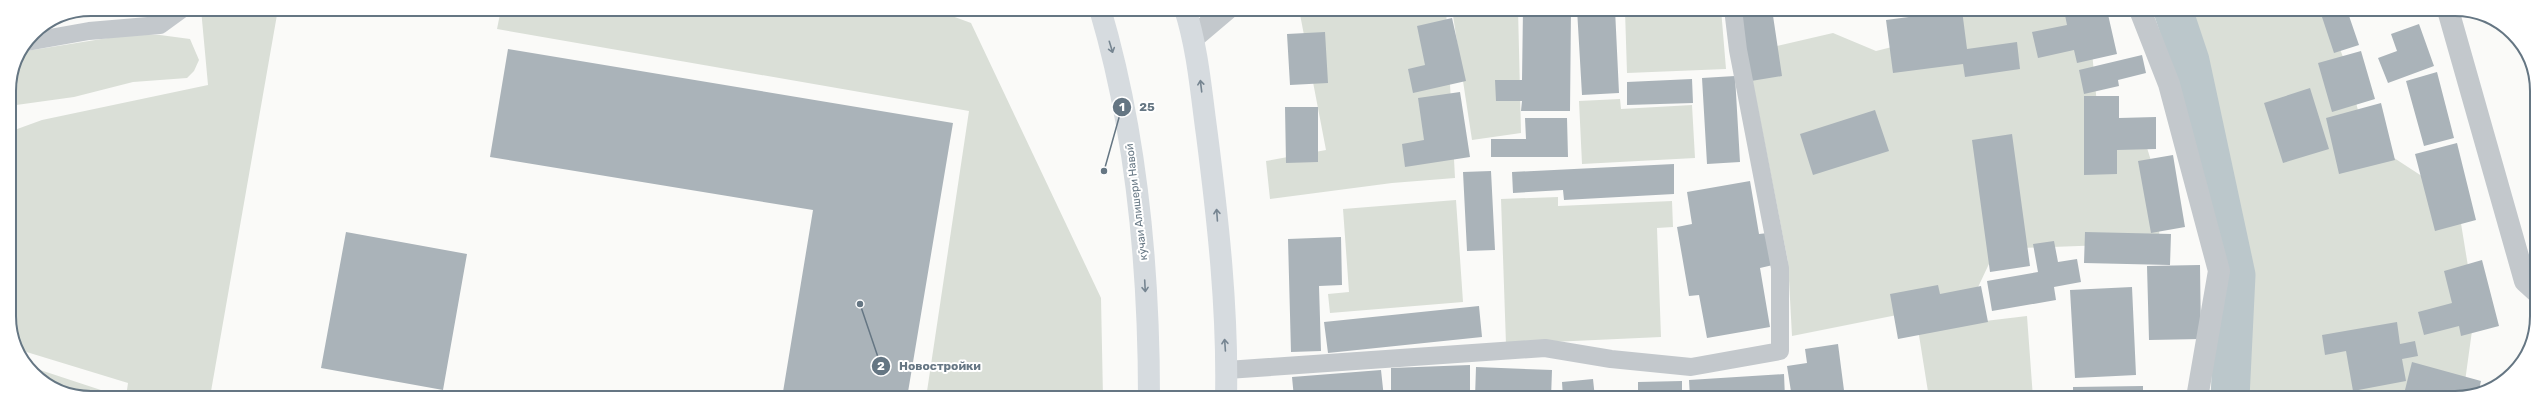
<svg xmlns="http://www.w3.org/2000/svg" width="2546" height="407" viewBox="0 0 2546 407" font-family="Rubik,sans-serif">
	<rect width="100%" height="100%" fill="#fafaf8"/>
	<path fill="#dadfd7" d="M201,9H278L210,397H126L128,383L20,350L12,337L9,132L42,120L208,85Z
		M501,9H933L971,23L1101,298L1103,398H926L969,111L497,29Z
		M1299,9H1446L1455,178L1392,183L1270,199L1266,161L1326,150Z
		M1452,9H1518L1521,133L1472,140Z
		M1648,9H1721L1726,69L1627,73L1625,11Z
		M1957,10H2088L2098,115L2144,138L2160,190L2159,243L1996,249L1972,300L1792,336L1788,262L1747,53L1833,33L1876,51L1952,32Z
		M2185,10H2325L2348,70L2365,139L2457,199L2475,309L2463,396L2238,398L2246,270L2202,60Z
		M133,34L160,35L190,39L199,60L194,71L187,78L133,82L74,97L9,106C9,89 10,67 20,52Z
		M1620,99L1621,109L1692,105L1695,158L1582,164L1579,101Z
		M1558,197V206L1672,201L1673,227L1657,228L1661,337L1506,344L1501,199Z
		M1456,200L1463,302L1330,313L1328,294L1349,292L1343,209Z
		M2027,316L2033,398H1929L1918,329Z
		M31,367L113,394L112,397H81L37,378Z"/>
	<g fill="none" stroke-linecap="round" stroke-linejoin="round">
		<path stroke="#bbc7cb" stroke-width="39" d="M2173,10L2190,61L2236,275L2230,398"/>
	</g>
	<path fill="#aab3b9" d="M1523,9H1571L1570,111H1521L1522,101H1496L1495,80H1522Z
		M1577,9H1615L1619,93L1582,95Z
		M1772,9L1782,76L1751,81L1740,11Z
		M1962,10L1967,49L2017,42L2020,69L1965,77L1963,64L1893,73L1886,20Z
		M2064,10H2107L2117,54L2077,63L2074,50L2038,58L2032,32L2067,25Z
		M2325,10H2347L2359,45L2334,53L2320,11Z
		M1452,18L1466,81L1413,93L1408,69L1425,65L1417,26Z
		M2419,24L2434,66L2388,83L2378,58L2397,51L2391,34Z
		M1325,32L1328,83L1290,85L1287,34Z
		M508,49L953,123L907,398H782L813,210L490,157Z
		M2361,51L2375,99L2332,112L2318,63Z
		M2142,55L2146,73L2118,80L2119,86L2084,94L2079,70Z
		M2437,72L2454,138L2424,146L2406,81Z
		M1735,76L1740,162L1707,164L1702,78Z
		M1692,79L1693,103L1627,105V82Z
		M2310,88L2329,149L2283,163L2264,103Z
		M1460,92L1470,157L1405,167L1402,144L1424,140L1418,98Z
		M2084,96H2119V118L2156,117V149L2117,150V174L2084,175Z
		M2381,103L2395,160L2339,174L2326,118Z
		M1285,107H1318V162L1286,163Z
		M1875,110L1889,151L1813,175L1800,134Z
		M1525,118H1567L1568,157H1491V139H1526Z
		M2012,134L2030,266L1990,272L1972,140Z
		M2457,143L2476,220L2435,231L2415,154Z
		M2173,155L2185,227L2151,233L2138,161Z
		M1674,164V194L1564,200L1563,190L1513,193L1512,172Z
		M1491,171L1495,250L1467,251L1463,172Z
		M1750,181L1759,234L1768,233L1773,265L1760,268L1770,327L1707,338L1699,295L1689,296L1677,227L1692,224L1687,192Z
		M346,232L467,254L443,390L321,368Z
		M2085,232L2171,234L2170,265L2084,263Z
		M1341,237L1342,285L1319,286L1321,351L1291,352L1288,239Z
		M2054,241L2058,262L2077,259L2081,282L2054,287L2056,300L1992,311L1987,281L2038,272L2033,244Z
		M2482,260L2499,326L2461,336L2459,326L2424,335L2418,312L2452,303L2444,271Z
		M2200,265L2201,339L2149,340L2147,266Z
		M1938,285L1940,294L1981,286L1988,322L1898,339L1890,294Z
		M2132,287L2136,375L2075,378L2070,290Z
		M1479,306L1482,337L1328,353L1324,322Z
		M2397,322L2400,344L2415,341L2418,356L2402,359L2406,381L2353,391L2346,351L2325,355L2322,335Z
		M1838,344L1845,398H1792L1787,366L1807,363L1805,349Z
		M2412,362L2481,381L2478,394L2455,398H2403Z
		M1470,365V398H1391V368Z
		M1476,367L1552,370L1551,398H1475Z
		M1381,370L1384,398H1294L1292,377Z
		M1784,374L1785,398H1690L1689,380Z
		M1593,379L1595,398H1563L1562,382Z
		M1682,381V398H1638V382Z
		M2143,386V398H2073V387Z
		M2279,393L2296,397V398H2277Z"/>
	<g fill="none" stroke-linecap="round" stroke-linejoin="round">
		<path stroke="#c3c8cc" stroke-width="18" d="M27,42L89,31L160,25L182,9
			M1227,370L1545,348L1611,359L1691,367L1780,351V268L1738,50L1733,9"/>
		<path stroke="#c3c8cc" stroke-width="22" d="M2140,10L2169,84L2219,271L2197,398
			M2448,10L2525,281L2536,291
			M1194,37L1227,9"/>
		<path stroke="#d6dbdf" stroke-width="22" d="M1100,9C1137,134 1149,268 1149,398
			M1185,9C1198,50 1201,92 1207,135C1218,221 1228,310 1226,398"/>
	</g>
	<defs><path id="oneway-shaft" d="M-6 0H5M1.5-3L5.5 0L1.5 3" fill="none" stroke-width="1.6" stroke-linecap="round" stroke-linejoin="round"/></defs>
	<g stroke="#768591">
		<use href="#oneway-shaft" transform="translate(1111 47) rotate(73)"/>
		<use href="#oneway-shaft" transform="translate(1201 86) rotate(-97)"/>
		<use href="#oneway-shaft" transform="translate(1217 215) rotate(-94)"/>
		<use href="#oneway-shaft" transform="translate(1145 286) rotate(87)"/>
		<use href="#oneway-shaft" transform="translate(1225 345) rotate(-94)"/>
	</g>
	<g text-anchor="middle" stroke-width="4" stroke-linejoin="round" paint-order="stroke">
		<g font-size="11" fill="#657683" stroke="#fff">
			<text transform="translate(1136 202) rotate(-97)" y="4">кӯчаи Алишери Навоӣ</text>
		</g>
	</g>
	<path d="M0 0H2546V407H0ZM91 16H2455A75 75 0 0 1 2530 91V316A75 75 0 0 1 2455 391H91A75 75 0 0 1 16 316V91A75 75 0 0 1 91 16Z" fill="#fff" fill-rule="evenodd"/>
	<path fill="none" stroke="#657683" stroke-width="2" d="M91 16H2455A75 75 0 0 1 2530 91V316A75 75 0 0 1 2455 391H91A75 75 0 0 1 16 316V91A75 75 0 0 1 91 16Z"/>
	<path fill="none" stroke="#657683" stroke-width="1.5" d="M1104 171L1122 107M860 304L881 366"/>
	<g fill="#657683" stroke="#fff" stroke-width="1.5">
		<circle cx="1104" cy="171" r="4"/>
		<circle cx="860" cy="304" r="4"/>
		<circle cx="1122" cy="107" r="10"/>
		<circle cx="881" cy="366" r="10"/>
	</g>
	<g font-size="12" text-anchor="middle" font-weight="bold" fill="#fff">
		<text x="1122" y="111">1</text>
		<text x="881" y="370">2</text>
	</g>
	<g font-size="12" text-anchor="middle" font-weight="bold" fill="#657683" stroke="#fff" stroke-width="4" stroke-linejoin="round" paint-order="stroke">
		<text x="1147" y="111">25</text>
		<text x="940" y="370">Новостройки</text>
	</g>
</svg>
